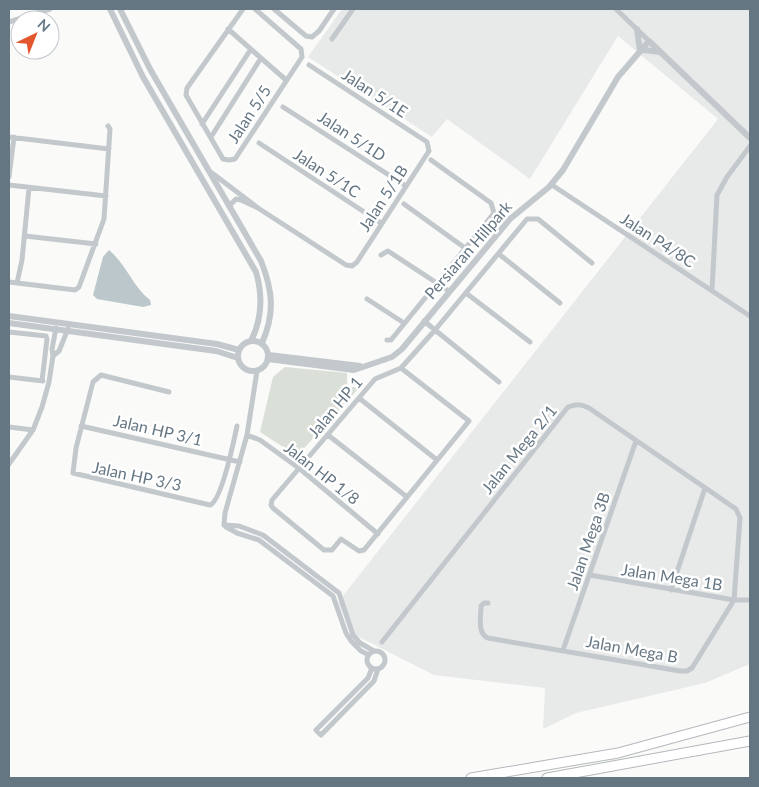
<svg xmlns="http://www.w3.org/2000/svg" width="759" height="787" viewBox="0 0 759 787" font-family="Lato,sans-serif">
	<rect width="100%" height="100%" fill="#fafaf8"/>
	<path fill="#e8e9e9" d="M342,9H750V664L705,683L576,713L543,729L545,688L434,675L351,633L338,602L718,119L618,36L530,179L447,119L432,137L308,57Z"/>
	<path fill="#dadfd7" d="M285,367L347,373V387H360L297,456L260,432L273,377Z"/>
	<path fill="#bbc7cb" d="M109,250C126,264 133,287 150,300L151,305L143,307L97,299L93,295L103,257Z"/>
	<g fill="none" stroke-linecap="round" stroke-linejoin="round">
		<defs>
			<path id="motorway" d="M471,778L618,753L750,717
				M547,778L750,741"/>
		</defs>
		<use href="#motorway" stroke="#b4b9bd" stroke-width="11"/>
		<path stroke="#c3c8cc" stroke-width="5" d="M243,9L187,88L186,95L223,159L229,160L235,159L302,57L301,49L255,9
			M274,9L306,36L312,37L319,31L334,9
			M616,9L649,41
			M9,22L50,9
			M228,29L286,80
			M332,39L353,9
			M283,107L406,186
			M202,124L251,49
			M9,137L109,149
			M211,137L261,58
			M259,143L381,223
			M212,173L258,208L241,200L236,199L229,206
			M9,177L14,137
			M9,185L106,196
			M552,185L750,316
			M404,204L465,248
			M258,208L346,265L352,266L357,262L429,151L427,142L309,65
			M25,236L96,244
			M499,254L560,303
			M381,255L388,251L449,291
			M9,282L75,290L79,287L104,219L110,129L108,126
			M17,283L22,260L29,188
			M712,290L717,195L727,177L750,146
			M466,293L530,342
			M367,299L404,323
			M424,321L499,382
			M9,332L46,336L47,339L42,381
			M387,340H391L494,213L491,203L431,160
			M53,356L59,351L68,329
			M401,368L469,421L364,550L359,551L341,539L332,550H324L273,508L271,505L272,500L375,379L401,368L435,330L527,219H538L592,263
			M9,377L43,381
			M169,392L101,375L93,382L76,448L73,473L210,505C222,500 234,440 237,426
			M359,398L437,460
			M81,426L240,462
			M9,427L33,430
			M247,435L260,440L300,469L378,534
			M328,435L407,497
			M9,464L33,430L42,407L49,382L53,356L52,349L56,328
			M224,525L239,526L263,535L339,593L353,635L360,643L374,651
			M224,525L225,513L247,435L257,371
			M226,527L237,533L259,540L333,596L346,633L351,641L361,651L369,655
			M590,575L734,600H750
			M671,590L705,488
			M382,642L568,407C577,404 581,404 589,408L736,509L740,518L734,600L692,668L687,671H680L488,638C477,634 481,616 481,606L484,603H488
			M563,650L636,441
			M367 660a9 9 0 1 1 18 0a9 9 0 1 1-18 0Z
			M372,668L368,678L316,730L321,735L374,681L378,669"/>
		<path stroke="#c3c8cc" stroke-width="6" d="M110,9L143,77L256,272C263,296 262,319 251,341
			M120,9L150,69L261,261C273,291 275,313 262,343
			M637,29L640,51L644,50L660,52
			M9,316L217,344L239,350
			M9,323L216,351L238,358
			M238 356a15 15 0 1 1 30 0a15 15 0 1 1-30 0Z
			M269,355L360,366
			M268,359L354,370L392,357L402,349L510,219L549,187L563,170L618,77L649,41L750,138"/>
		<use href="#motorway" stroke="#fff" stroke-width="9"/>
	</g>
	<g text-anchor="middle" stroke-width="5" stroke-linejoin="round" paint-order="stroke">
		<g font-size="16" fill="#657683" stroke="#fff">
			<text transform="translate(375 93) rotate(33)" y="6">Jalan 5/1E</text>
			<text transform="translate(249 114) rotate(-57)" y="6">Jalan 5/5</text>
			<text transform="translate(352 136) rotate(33)" y="6">Jalan 5/1D</text>
			<text transform="translate(327 173) rotate(33)" y="6">Jalan 5/1C</text>
			<text transform="translate(383 198) rotate(-57)" y="6">Jalan 5/1B</text>
			<text transform="translate(658 240) rotate(33)" y="6">Jalan P4/8C</text>
			<text transform="translate(468 250) rotate(-49)" y="6">Persiaran Hillpark</text>
			<text transform="translate(335 407) rotate(-50)" y="6">Jalan HP 1</text>
			<text transform="translate(158 430) rotate(13)" y="6">Jalan HP 3/1</text>
			<text transform="translate(519 449) rotate(-51)" y="6">Jalan Mega 2/1</text>
			<text transform="translate(322 473) rotate(38)" y="6">Jalan HP 1/8</text>
			<text transform="translate(137 476) rotate(12)" y="6">Jalan HP 3/3</text>
			<text transform="translate(588 541) rotate(-71)" y="6">Jalan Mega 3B</text>
			<text transform="translate(672 577) rotate(9)" y="6">Jalan Mega 1B</text>
			<text transform="translate(632 649) rotate(10)" y="6">Jalan Mega B</text>
		</g>
	</g>
	<rect width="759" height="787" fill="none" stroke="#657683" stroke-width="20"/>
	<g transform="translate(35 35) rotate(43)"><circle r="24" fill="#ffffff" stroke="#c1c8cd"/>
	<path d="M0-4L9 19L0 12L-9 19Z" fill="#e4572e"/>
	<text y="-8" font-size="14" font-weight="bold" text-anchor="middle" fill="#657683">N</text>
	</g>
</svg>
